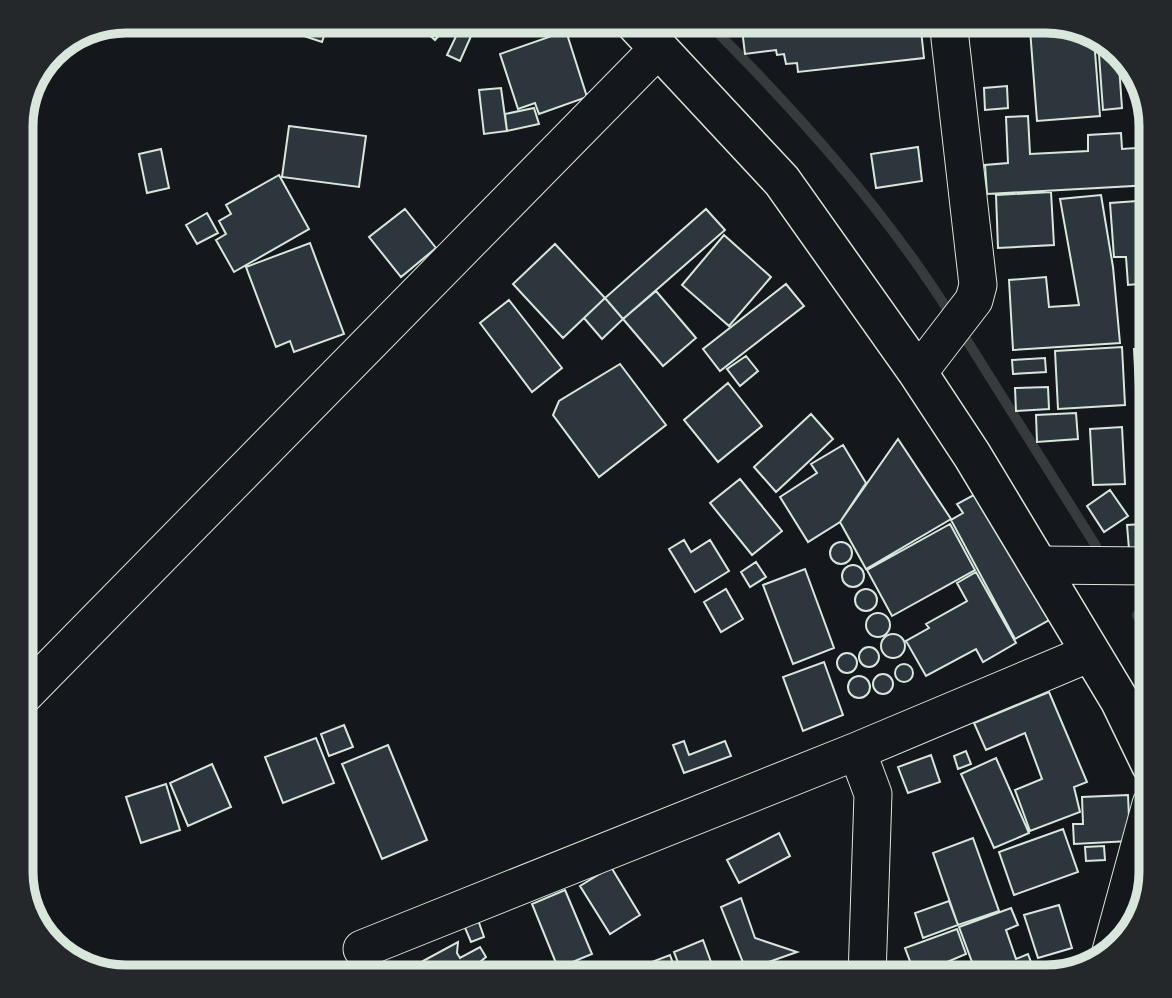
<svg xmlns="http://www.w3.org/2000/svg" width="1172" height="998" viewBox="0 0 1172 998" font-family="'Varela Round',sans-serif">
	<rect width="100%" height="100%" fill="#14181c"/>
	<g fill="none" stroke-linecap="round" stroke-linejoin="round">
		<path stroke="#363b3e" stroke-width="10" d="M708,23C797,112 884,209 951,315
			M961,331L1096,546
			M1148,591H1151
			M1137,615L1151,640"/>
	</g>
	<path fill="#2c363c" stroke="#d8e6dc" stroke-width="2" d="M295,21H329L322,42L292,32Z
		M741,21H920L924,58L798,72L797,63L786,64L784,54L777,55L776,50L745,54Z
		M437,23L444,30L435,40L427,33Z
		M1060,26L1094,39L1100,116L1037,121L1030,29Z
		M460,28L472,34L460,61L447,55Z
		M566,31L587,97L539,114L535,103L518,109L500,54Z
		M1098,41L1118,51L1122,108L1103,110Z
		M1007,86L1008,108L985,110L984,88Z
		M501,88L507,131L484,134L479,90Z
		M534,108L539,124L507,131L505,114Z
		M1028,116L1030,154L1088,151V135L1121,133L1122,149L1151,147V185L987,194L985,165L1008,163L1006,117Z
		M289,126L366,136L359,187L282,177Z
		M918,147L922,181L876,188L871,154Z
		M161,149L169,188L147,193L139,154Z
		M279,175L309,229L234,272L216,240L226,234L219,221L231,214L226,205Z
		M1051,192L1054,245L998,248L996,195Z
		M1101,195L1113,267L1120,343L1013,350L1009,280L1046,277L1049,307L1079,305L1060,199Z
		M1151,200V242L1146,243L1149,283L1128,285L1126,257H1114L1110,203Z
		M405,209L436,248L401,277L369,237Z
		M706,209L725,230L623,319L605,298Z
		M207,213L218,233L197,244L186,225Z
		M724,235L771,277L729,326L682,285Z
		M310,243L344,334L294,352L290,341L276,347L246,267Z
		M555,244L605,298L563,338L513,284Z
		M786,284L804,306L720,371L703,349Z
		M656,291L696,338L663,366L623,319Z
		M605,298L623,319L602,339L584,318Z
		M509,300L562,368L532,392L480,323Z
		M1122,347L1125,405L1058,409L1055,351Z
		M1151,348V387L1136,388L1134,349Z
		M746,356L758,371L740,386L727,369Z
		M1045,358L1046,372L1013,374L1012,360Z
		M620,364L666,425L599,477L553,415L559,401Z
		M728,383L762,426L718,462L684,420Z
		M1048,387L1049,409L1016,411L1015,388Z
		M1076,413L1078,439L1037,442L1036,415Z
		M811,414L833,439L776,492L754,467Z
		M1145,415H1151V472L1148,473Z
		M1122,427L1125,484L1093,485L1090,429Z
		M898,439L951,519L866,569L840,522Z
		M843,445L866,483L840,522L808,542L780,497L817,473L811,464Z
		M740,479L782,531L752,555L710,503Z
		M1151,483V548H1148L1143,484Z
		M1110,490L1128,516L1104,532L1087,506Z
		M981,491L1051,619L1015,639L951,520L963,513L957,504Z
		M950,524L975,570L892,616L867,570Z
		M1142,524L1143,548L1129,549L1127,525Z
		M684,540L691,552L710,540L729,571L695,592L669,549Z
		M830 553a11 11 0 1 1 22 0a11 11 0 1 1-22 0Z
		M756,562L766,577L750,587L741,572Z
		M842 576a11 11 0 1 1 22 0a11 11 0 1 1-22 0Z
		M805,569L834,648L793,664L763,585Z
		M976,572L1016,643L983,662L976,649L926,676L906,641L929,628L926,624L967,601L957,583Z
		M855 600a11 11 0 1 1 22 0a11 11 0 1 1-22 0Z
		M726,589L743,619L721,632L704,602Z
		M866 625a12 12 0 1 1 24 0a12 12 0 1 1-24 0Z
		M881 646a12 12 0 1 1 24 0a12 12 0 1 1-24 0Z
		M859 657a10 10 0 1 1 20 0a10 10 0 1 1-20 0Z
		M837 663a10 10 0 1 1 20 0a10 10 0 1 1-20 0Z
		M824,662L843,715L803,731L783,677Z
		M895 673a9 9 0 1 1 18 0a9 9 0 1 1-18 0Z
		M873 684a10 10 0 1 1 20 0a10 10 0 1 1-20 0Z
		M848 687a11 11 0 1 1 22 0a11 11 0 1 1-22 0Z
		M1049,692L1087,782L1074,787L1080,812L1030,831L1015,790L1042,779L1025,733L986,750L974,723Z
		M344,725L353,747L329,756L321,734Z
		M316,738L334,783L283,803L265,757Z
		M684,741L689,755L725,741L731,756L684,773L673,745Z
		M388,745L427,840L382,859L342,764Z
		M966,751L971,764L958,769L954,756Z
		M931,755L940,782L908,793L898,767Z
		M996,758L1029,833L994,848L961,774Z
		M212,764L231,807L188,826L170,783Z
		M166,784L180,830L141,843L126,797Z
		M1128,795L1130,841L1074,844L1073,824H1083L1082,797Z
		M1063,829L1078,872L1014,895L999,852Z
		M779,833L790,856L739,883L727,860Z
		M973,838L999,911L958,925L933,853Z
		M1104,846L1105,860L1086,861L1085,847Z
		M611,867L640,915L610,934L580,886Z
		M565,890L592,954L558,968L532,904Z
		M741,898L755,938L797,952L746,970L721,907Z
		M949,901L958,925L923,938L915,913Z
		M1059,905L1072,948L1038,958L1024,915Z
		M1011,908L1018,925L1006,930L1016,959L1028,954L1035,973L1009,977L1007,971L994,977H969L968,972L975,970L959,927Z
		M477,917L484,937L471,942L463,923Z
		M957,929L966,954L947,962L953,977H916L905,948Z
		M703,940L715,973L700,977L696,967L682,973L674,952Z
		M458,942L457,953L460,958L480,947L486,957L474,967L482,977H430L423,961Z
		M670,955L678,977H625L623,973Z
		M821,963L825,977H779Z
		M402,965L408,977H381Z"/>
	<g fill="none" stroke-linecap="round" stroke-linejoin="round">
		<defs>
			<path id="minor" d="M918,373L974,300L978,285L948,21
				M1038,565L1151,566
				M21,698L659,48
				M857,751L873,794L867,977
				M362,949L857,751L1090,653
				M1111,951L1151,804"/>
			<path id="major" d="M633,21L782,181L918,373L972,455L1120,701L1151,765"/>
		</defs>
		<use href="#minor" stroke="#d8e6dc" stroke-width="39"/>
		<use href="#major" stroke="#d8e6dc" stroke-width="41"/>
		<use href="#minor" stroke="#14181c" stroke-width="37"/>
		<use href="#major" stroke="#14181c" stroke-width="38"/>
	</g>
	<path d="M0 0H1172V998H0ZM126 33H1046A93 93 0 0 1 1139 126V872A93 93 0 0 1 1046 965H126A93 93 0 0 1 33 872V126A93 93 0 0 1 126 33Z" fill="#24282b" fill-rule="evenodd"/>
	<path fill="none" stroke="#d8e6dc" stroke-width="9" d="M126 33H1046A93 93 0 0 1 1139 126V872A93 93 0 0 1 1046 965H126A93 93 0 0 1 33 872V126A93 93 0 0 1 126 33Z"/>
</svg>
